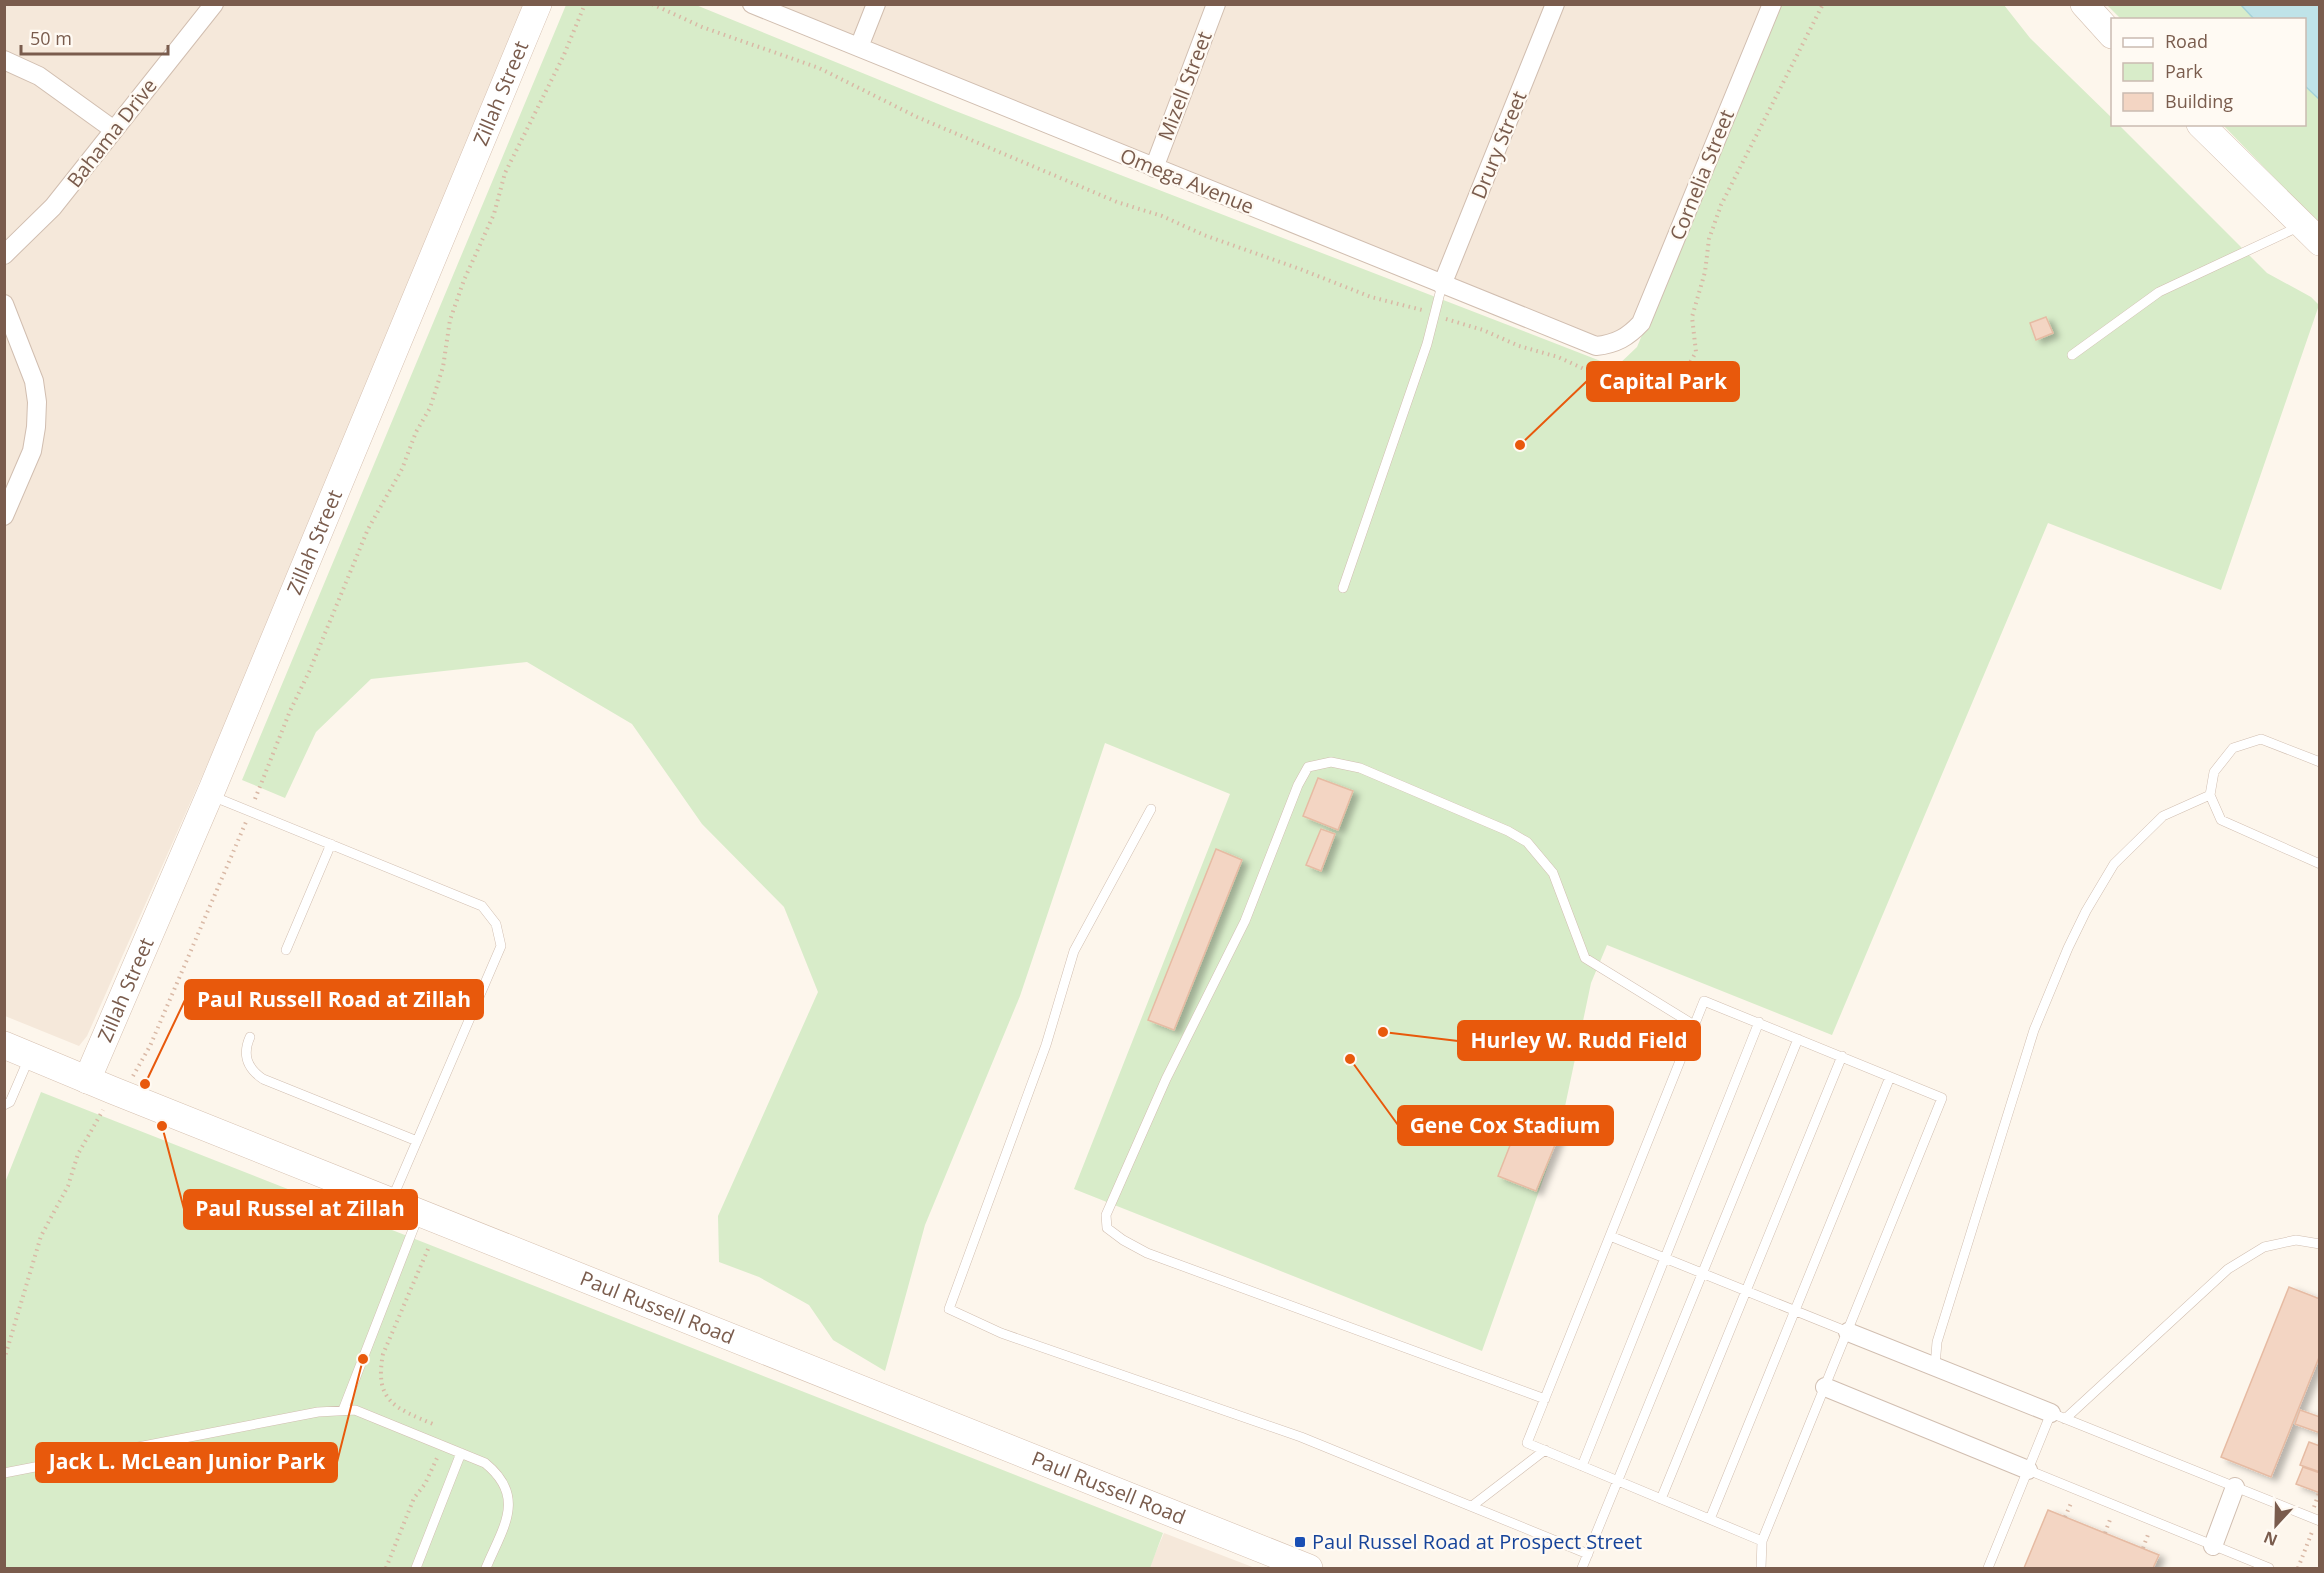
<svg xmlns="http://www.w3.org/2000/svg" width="2324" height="1573" viewBox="0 0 2324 1573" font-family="'Open Sans',sans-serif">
	<defs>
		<filter id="shadow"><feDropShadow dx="6" dy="4" stdDeviation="3" flood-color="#0004"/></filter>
	</defs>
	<rect width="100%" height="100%" fill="#fdf6ec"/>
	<path fill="#f5e8da" d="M4,5H528L306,541L87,1036L79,1046L5,1016Z
		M778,5H1764L1636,319L1623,335L1592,339Z
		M1164,1533L1255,1568H1149Z"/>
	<path fill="#d8ecc9" d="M566,5H696L953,110L1616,367L1637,347L1781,5H2004L2030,38L2112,118V124L2119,125L2267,273L2311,297L2319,305L2221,590L2048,523L1832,1035L1607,945L1591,983L1559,1135L1482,1351L1074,1189L1230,794L1105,743L1020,996L925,1225L885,1371L833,1340L809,1305L759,1277L719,1262L718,1216L818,992L784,907L702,824L632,724L527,662L371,679L316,732L285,798L242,780Z
		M2107,5H2319V224L2223,125L2304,124V20L2121,19Z
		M41,1092L1163,1533L1150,1568H5L4,1185Z"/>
	<path fill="#bfe3e8" stroke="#a5d3da" stroke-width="1.5" d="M2241,5H2319V99L2305,86L2304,20L2254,19Z"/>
	<path fill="#f3d5c3" stroke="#e6bba3" stroke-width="1.5" filter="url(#shadow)" d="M2046,317L2053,333L2036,340L2030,323Z
		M1318,778L1353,791L1338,830L1303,816Z
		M1321,829L1335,834L1321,871L1306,865Z
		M1216,849L1242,860L1174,1030L1148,1020Z
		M1520,1120L1559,1135L1536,1191L1498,1176Z
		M2289,1287L2320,1299V1355L2271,1477L2221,1457Z
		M2300,1410L2320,1417V1433L2295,1424Z
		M2309,1442L2320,1446V1472L2300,1465Z
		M2303,1467L2320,1473V1493L2296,1484Z
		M2048,1510L2159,1555L2153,1568H2024Z"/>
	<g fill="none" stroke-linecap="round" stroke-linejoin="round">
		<defs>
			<path id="lane" d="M2072,355L2159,292L2298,227
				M1343,588L1427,344L1442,285
				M2320,762L2261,739L2233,748L2214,772L2210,795L2221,820L2320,864
				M212,796L482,906L496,924L501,946L392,1199
				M1151,809L1074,951L1046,1045L949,1309L1001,1333L1301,1437L1588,1554
				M286,950L331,844
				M250,1037C242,1055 247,1068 263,1079L417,1141
				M4,1105L10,1102L29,1058
				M1610,1236L1848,1332
				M1935,1366L1937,1342L2034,1030L2068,948L2086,911L2114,864L2163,816L2210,795
				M1545,1399L1147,1253L1123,1240L1107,1228L1106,1215L1166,1079L1245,921L1298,785L1308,767L1331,762L1360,768L1508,831L1527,842L1553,873L1585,958L1694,1025
				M343,1410L419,1214
				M2065,1419L2228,1269L2264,1247L2296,1240L2320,1244
				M1582,1466L1759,1022
				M2028,1470L2269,1568
				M4,1473L318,1412L355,1410L485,1463C527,1497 503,1527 486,1568
				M1661,1499L1842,1056
				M1472,1506L1545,1450
				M1710,1519L1890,1077
				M416,1568L461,1453
				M1582,1568L1798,1039
				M1761,1568L1762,1541L1942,1098L1704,1001L1527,1443L1762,1541
				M1988,1568L2051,1413L2320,1521"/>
			<path id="street" d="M752,4L1596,346C1616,344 1628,337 1641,323L1772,4
				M859,47L876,4
				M4,60L39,76L114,130
				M1154,168L1216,4
				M4,255L53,207L214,4
				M1442,285L1555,4
				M4,304L34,381L37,402L36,427L32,451L4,516
				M1848,1332L2051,1413
				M1825,1387L2028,1470
				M2213,1546L2235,1487"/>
			<g id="secondary">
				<path d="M2084,4L2112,35"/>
				<path d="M2200,124L2320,242"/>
				<path id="s1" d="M4,1045L112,1090L1309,1568"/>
				<path id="s2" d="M87,1080L213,787L538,4"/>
			</g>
		</defs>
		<use href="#lane" stroke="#d1beb0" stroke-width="10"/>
		<use href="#street" stroke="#d1beb0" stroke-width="20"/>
		<use href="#secondary" stroke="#d6c0b0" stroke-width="28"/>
		<path stroke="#d9b8a5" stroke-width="4" stroke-dasharray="1.5 4.5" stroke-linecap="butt" d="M652,4L702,27L819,68L917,117L1117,202L1162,216L1204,235L1300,269L1371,297L1422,310
			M1446,319L1483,330L1519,346L1558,357L1617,384L1649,392L1682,377L1696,352L1692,317L1705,272L1709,239L1721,205L1823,4
			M255,799L290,711L309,672L368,529L402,469L416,432L430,408L443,367L450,320L464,280L494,214L505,173L563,57L585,4
			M133,1076L150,1046L246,822
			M428,1249L383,1354C374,1401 395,1408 433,1424
			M4,1360L41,1236L68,1186L78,1154L103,1110
			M2314,1507L2319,1493
			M2065,1517L2072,1501
			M2105,1533L2111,1517
			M2143,1548L2149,1532
			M386,1568L414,1498L425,1484L437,1458
			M2298,1568L2312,1532"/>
		<use href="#lane" stroke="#fff" stroke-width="9"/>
		<use href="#street" stroke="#fff" stroke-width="18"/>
		<use href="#secondary" stroke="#fff" stroke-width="27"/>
	</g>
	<rect fill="#1a4fb4" stroke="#fffaf3" stroke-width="2" x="1294" y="1536" width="12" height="12" rx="3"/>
	<g text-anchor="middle" stroke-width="4.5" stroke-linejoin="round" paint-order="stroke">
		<g font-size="20" fill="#7a5c4d" stroke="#fffaf3">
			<text transform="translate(1185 86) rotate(-69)" y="7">Mizell Street</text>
			<text dy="7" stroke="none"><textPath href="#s2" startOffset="1070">Zillah Street</textPath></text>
			<text transform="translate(112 133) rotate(-52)" y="7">Bahama Drive</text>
			<text transform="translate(1499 145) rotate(-68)" y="7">Drury Street</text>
			<text transform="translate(1702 175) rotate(-68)" y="7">Cornelia Street</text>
			<text transform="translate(1187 181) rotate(22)" y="7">Omega Avenue</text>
			<text dy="7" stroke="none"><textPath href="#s2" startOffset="584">Zillah Street</textPath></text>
			<text dy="7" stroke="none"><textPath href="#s2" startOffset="98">Zillah Street</textPath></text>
			<text dy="7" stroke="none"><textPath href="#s1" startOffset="704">Paul Russell Road</textPath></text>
			<text dy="7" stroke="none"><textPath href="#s1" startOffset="1190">Paul Russell Road</textPath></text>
		</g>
		<g font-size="20" fill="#164399" stroke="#fffaf3" text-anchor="start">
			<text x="1312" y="1549">Paul Russel Road at Prospect Street</text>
		</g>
	</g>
	<path fill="none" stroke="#e8590c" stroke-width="2" d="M1520 445L1587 381M145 1084L185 1000M1383 1032L1458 1041M1350 1059L1398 1125M162 1126L184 1209M363 1359L337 1462"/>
	<g fill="#e8590c" stroke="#fffaf3" stroke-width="2">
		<circle cx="1520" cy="445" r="6"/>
		<circle cx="145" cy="1084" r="6"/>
		<circle cx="1383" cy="1032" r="6"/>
		<circle cx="1350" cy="1059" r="6"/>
		<circle cx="162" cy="1126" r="6"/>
		<circle cx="363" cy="1359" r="6"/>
	</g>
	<g fill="#e8590c" stroke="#e8590c" stroke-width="2">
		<rect x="1587" y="362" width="152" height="39" rx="6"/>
		<rect x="185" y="980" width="298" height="39" rx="6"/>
		<rect x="1458" y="1021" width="242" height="39" rx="6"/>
		<rect x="1398" y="1106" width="215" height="39" rx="6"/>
		<rect x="184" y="1190" width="233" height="39" rx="6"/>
		<rect x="36" y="1443" width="301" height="39" rx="6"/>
	</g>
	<g font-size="21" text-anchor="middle" font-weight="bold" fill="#fff">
		<text x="1663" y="389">Capital Park</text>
		<text x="334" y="1007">Paul Russell Road at Zillah</text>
		<text x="1579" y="1048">Hurley W. Rudd Field</text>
		<text x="1505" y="1133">Gene Cox Stadium</text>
		<text x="300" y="1216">Paul Russel at Zillah</text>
		<text x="187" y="1469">Jack L. McLean Junior Park</text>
	</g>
	<rect width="2324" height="1573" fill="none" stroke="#7a5c4d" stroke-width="12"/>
	<rect x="2111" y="18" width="195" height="108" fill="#fffaf3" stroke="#cabbb1" stroke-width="1.5"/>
	<rect x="2123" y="38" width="30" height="9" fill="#ffffff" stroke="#cabbb1" stroke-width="1.5"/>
	<text x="2165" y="48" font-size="18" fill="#7a5c4d">Road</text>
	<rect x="2123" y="63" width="30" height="18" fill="#d8ecc9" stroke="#cabbb1" stroke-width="1.5"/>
	<text x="2165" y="78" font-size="18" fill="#7a5c4d">Park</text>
	<rect x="2123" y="93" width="30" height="18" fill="#f3d5c3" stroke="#cabbb1" stroke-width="1.5"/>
	<text x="2165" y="108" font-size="18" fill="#7a5c4d">Building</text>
	<g transform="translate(2276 1525) rotate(202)" stroke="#fffaf3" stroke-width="4.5" paint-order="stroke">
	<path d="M0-4.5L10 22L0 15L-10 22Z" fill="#7a5c4d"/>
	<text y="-9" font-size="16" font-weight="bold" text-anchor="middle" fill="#7a5c4d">N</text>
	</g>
	<path d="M21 45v9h147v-9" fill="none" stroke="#7a5c4d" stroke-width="3"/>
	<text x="30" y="45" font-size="18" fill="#7a5c4d" stroke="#fffaf3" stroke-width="4.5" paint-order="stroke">50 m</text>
</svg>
